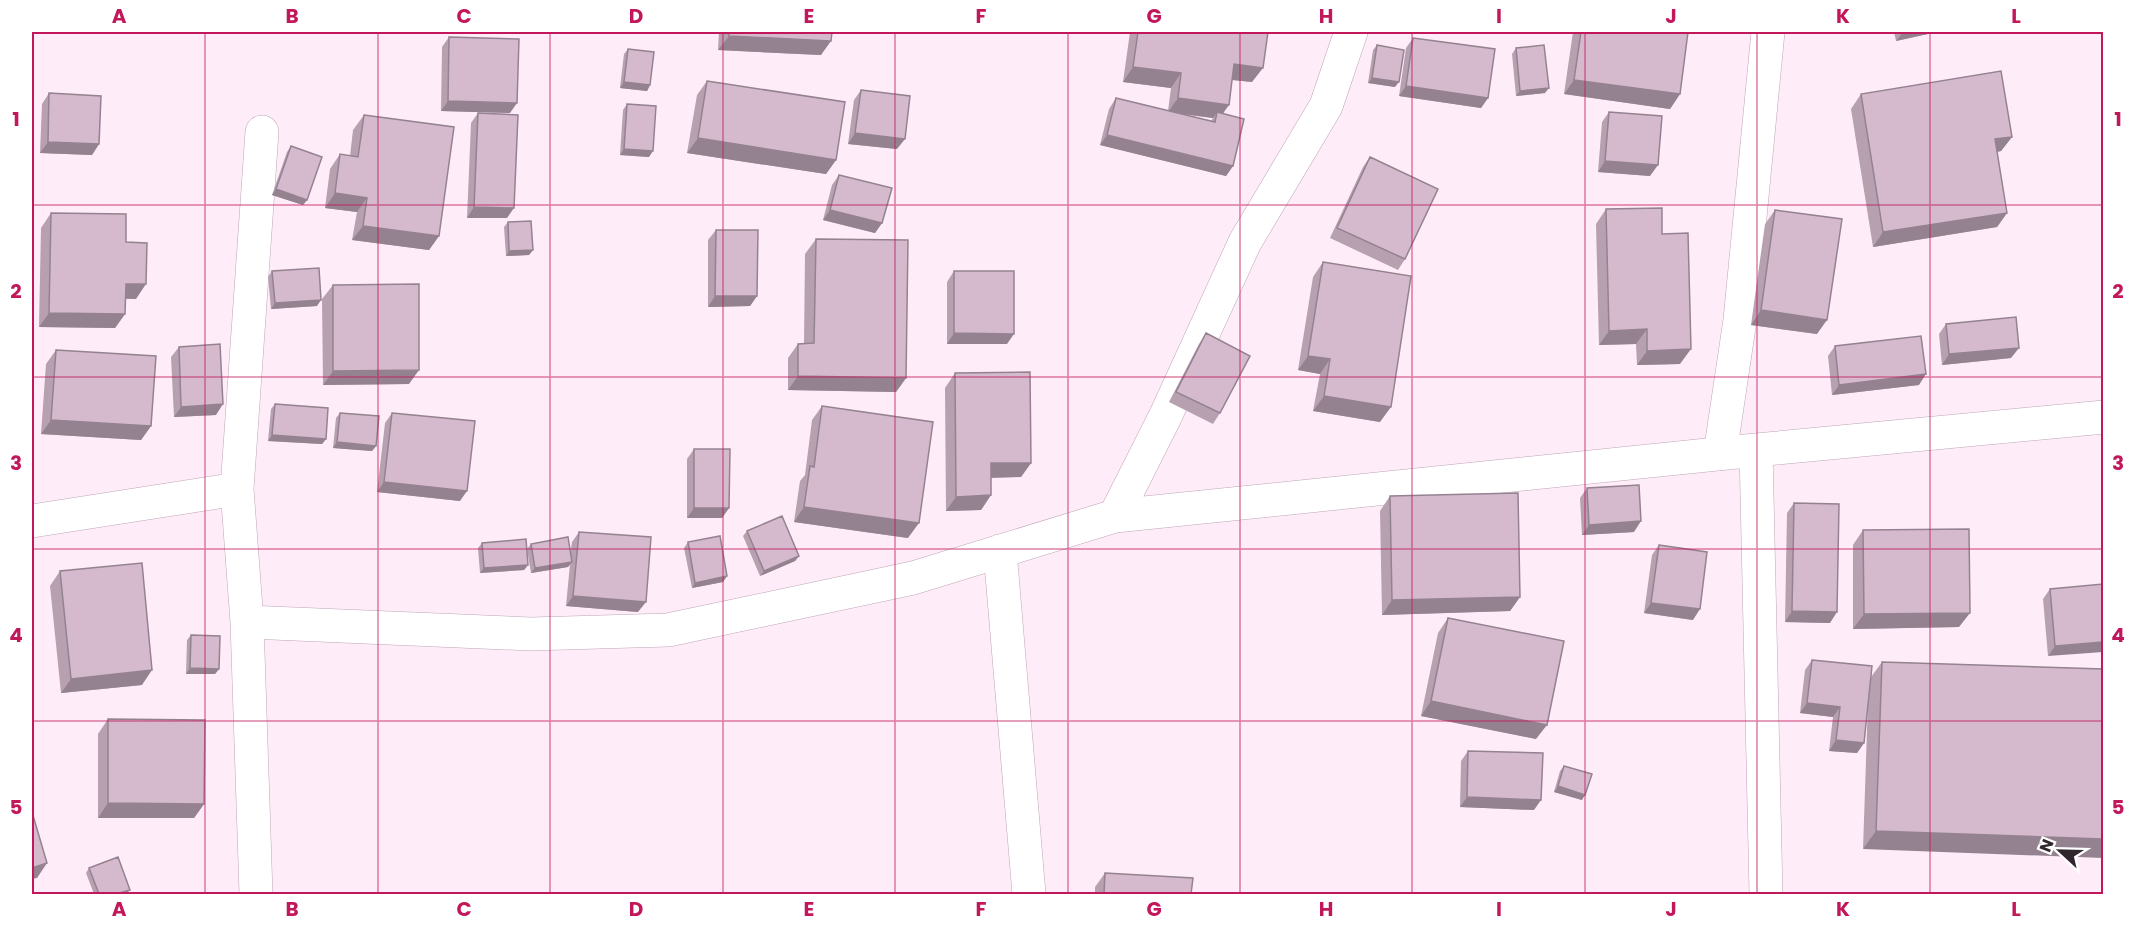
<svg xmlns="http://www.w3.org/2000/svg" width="2135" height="926" viewBox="0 0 2135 926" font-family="Poppins,sans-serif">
	<rect width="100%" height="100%" fill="#feedf9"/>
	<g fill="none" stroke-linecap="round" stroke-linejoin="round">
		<defs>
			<path id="street" d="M1720,454L1740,320L1768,32
				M1115,516L1165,417L1245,242L1326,106L1351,32
				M32,521L237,489
				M1000,551L1029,894
				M247,622L531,634L668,630L913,578L1115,516L1756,450
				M256,894L247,622L237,489L262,132
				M1766,894L1756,450L2104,417"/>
		</defs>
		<use href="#street" stroke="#bfa5b7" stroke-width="34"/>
		<use href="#street" stroke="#fff" stroke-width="33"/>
	</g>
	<path fill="#b7a0b0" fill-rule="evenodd" d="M719,32H832L821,55L718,50Z
		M1130,32H1268L1252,82L1232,80L1223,114L1233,166L1226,176L1100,145L1109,109L1116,98L1168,111L1171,88L1123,82ZM1182,114L1213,118L1211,121Z
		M1573,32H1688L1680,94L1670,109L1564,94Z
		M1894,32H1937L1896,41Z
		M449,37L510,113L441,111L442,47Z
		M1413,38L1488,98L1481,108L1399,96L1406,48Z
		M1377,45L1395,87L1368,83L1373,50Z
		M1516,48L1545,93L1516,96L1512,54Z
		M628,49L650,85L647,91L620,88L624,54Z
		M707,81L836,160L826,174L687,153L697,95Z
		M861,90L897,149L848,144L854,100Z
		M49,93L99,144L92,155L40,153L42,104Z
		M1861,94L2012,137L2001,151L1997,152L2007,213L1997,227L1873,247L1851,109Z
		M627,104L649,157L620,155L623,110Z
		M1609,112L1650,176L1598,172L1602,122Z
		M478,113L507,218H467L471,123Z
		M364,115L439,236L429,250L352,240L357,212L325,208L330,169L340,154L350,156L353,130Z
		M291,146L307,200L303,205L272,195L287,152Z
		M1370,157L1405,259L1398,270L1330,238L1363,167Z
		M839,175L882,223L875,233L823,220L832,185Z
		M1606,209L1662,234L1680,364L1637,365L1636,344L1599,345L1596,224Z
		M1775,210L1817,334L1751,325L1765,224Z
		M51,213L126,242L136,299H125V314L115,328L39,327L41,228Z
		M508,222L533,250L529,255L506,256L504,227Z
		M716,230L757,296L750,306L708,307V240Z
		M816,239L906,378L896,392L788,390V358L798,344H804L805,254Z
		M1323,262L1380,422L1313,411L1320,374L1298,370L1313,277Z
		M272,271L317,306L271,309L268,277Z
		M954,271L1007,344H947V282Z
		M333,285L409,384L323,385L322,299Z
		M1946,324L2011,358L1942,365L1939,334Z
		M1206,333L1220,413L1213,424L1169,402L1199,344Z
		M1835,346L1919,385L1832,395L1828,356Z
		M179,347L216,415L174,417L171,357Z
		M56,350L151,426L141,440L41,434L46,364Z
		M955,373L1031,463L1021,477L991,478V495L981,510L946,511L945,388Z
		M275,404L326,439L322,444L268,441L271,409Z
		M822,406L908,538L794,522L800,481L805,475L812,420Z
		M340,413L376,446L372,451L333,448L336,418Z
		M392,413L460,501L377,492L385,423Z
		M694,449L729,508L722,518H687V459Z
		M1587,488L1634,532L1582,535L1580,498Z
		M1390,496L1520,597L1510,611L1382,615L1380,511Z
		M1794,503L1830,623L1785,622L1787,513Z
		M1863,530L1959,627L1853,629V545Z
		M747,531L799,556L795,561L760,576L743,536Z
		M579,532L638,612L566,606L570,564L568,567L531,573L527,549L531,544L570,556L572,542Z
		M688,542L727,576L723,582L692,588L684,548Z
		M482,543L528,565L524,570L480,573L478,548Z
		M1659,545L1693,620L1644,613L1652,555Z
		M60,571L142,685L61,693L50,586Z
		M2103,584L2048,656L2043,599L2050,589Z
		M1448,618L1536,739L1421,716L1438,633Z
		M191,635L219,669L215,674H186L187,640Z
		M1812,660L1871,677L1882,662L2103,669L1863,849L1868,701L1864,743L1857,753L1829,751L1833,717L1800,713L1805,670Z
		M108,719L204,804L194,818H98V734Z
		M1468,751L1534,810L1460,807L1461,761Z
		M1564,766L1582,800L1554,792L1560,771Z
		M89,868L126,894H94L86,873Z
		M1105,873L1191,894H1095V887Z"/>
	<path fill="#958290" d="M1903,32H1937L1896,41Z
		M729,36L831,41L821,55L718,50Z
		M1234,64L1263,68L1252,82L1224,79Z
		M1133,67L1181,73L1171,88L1123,82Z
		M1372,78L1399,82L1395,87L1368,83Z
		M1574,80L1680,94L1670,109L1564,94Z
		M624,82L650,85L647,91L620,88Z
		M1406,86L1488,98L1481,108L1399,96Z
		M1549,88L1545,93L1516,96L1520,91Z
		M1178,98L1229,105L1219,119L1217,112L1213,118L1168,112Z
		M448,101L517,103L510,113L441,111Z
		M855,133L905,139L897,149L848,144Z
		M1107,135L1233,166L1226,176L1100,145Z
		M2012,137L2001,151L1985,154L1995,139Z
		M698,138L836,160L826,174L687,153Z
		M48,142L99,144L92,155L40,153Z
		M624,149L653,151L649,157L620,155Z
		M1605,161L1658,165L1650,176L1598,172Z
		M276,189L307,200L303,205L272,195Z
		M335,193L367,198L357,212L325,208Z
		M474,207L514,208L507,218H467Z
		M830,210L882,223L875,233L823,220Z
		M2007,213L1997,227L1873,247L1883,232Z
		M363,226L439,236L429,250L352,240Z
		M533,250L529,255L506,256L509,251Z
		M126,284H146L136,299L115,298Z
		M715,296H757L750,306L708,307Z
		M321,300L317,306L271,309L275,303Z
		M1761,310L1827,320L1817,334L1751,325Z
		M49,313L125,314L115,328L39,327Z
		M1647,329L1636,344L1599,345L1609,331Z
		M954,333L1014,334L1007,344H947Z
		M2019,348L2011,358L1942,365L1949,354Z
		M1691,349L1680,364L1637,365L1647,351Z
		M1308,356L1330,359L1320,374L1298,370Z
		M419,370L409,384L323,385L333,371Z
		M1926,374L1919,385L1832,395L1839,385Z
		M798,376L906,378L896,392L788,390Z
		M1324,396L1391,407L1380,422L1313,411Z
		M223,404L216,415L174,417L181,407Z
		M51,420L151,426L141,440L41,434Z
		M272,435L326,439L322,444L268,441Z
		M337,442L376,446L372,451L333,448Z
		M991,463H1031L1021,477L980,478Z
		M384,482L467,491L460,501L377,492Z
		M991,495L981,510L946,511L956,497Z
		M804,507L919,523L908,538L794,522Z
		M694,508H729L722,518H687Z
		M1641,521L1634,532L1582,535L1589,525Z
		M799,556L795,561L760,576L764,571Z
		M572,562L568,567L531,573L535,568Z
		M528,565L524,570L480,573L484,568Z
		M727,576L723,582L692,588L695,583Z
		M573,596L646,602L638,612L566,606Z
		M1520,597L1510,611L1382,615L1392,600Z
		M1651,603L1700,609L1693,620L1644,613Z
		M1792,611L1837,612L1830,623L1785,622Z
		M1970,613L1959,627L1853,629L1864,614Z
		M2103,642V652L2048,656L2055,646Z
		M190,668L219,669L215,674H186Z
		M152,670L142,685L61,693L71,679Z
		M1431,701L1547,725L1536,739L1421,716Z
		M1807,703L1840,707L1833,717L1800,713Z
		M1836,740L1864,743L1857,753L1829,751Z
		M1558,786L1585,795L1582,800L1554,792Z
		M1467,797L1541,800L1534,810L1460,807Z
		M108,803L204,804L194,818H98Z
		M1876,831L2103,839V858L1863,849Z
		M47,863L37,878L32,879V868Z
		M130,890L126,894H116Z"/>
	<path fill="#d5bacd" stroke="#958290" stroke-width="1.5" d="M729,32H832L831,41L729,36Z
		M1138,32H1268L1263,68L1234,64L1229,105L1178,98L1181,73L1133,67Z
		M1581,32H1688L1680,94L1574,80Z
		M449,37L519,39L517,103L448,101Z
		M1413,38L1495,49L1488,98L1406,86Z
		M1377,45L1404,50L1399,82L1372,78Z
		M1544,45L1549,88L1520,91L1516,48Z
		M628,49L654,52L650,85L624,82Z
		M2001,71L2012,137L1995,139L2007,213L1883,232L1861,94Z
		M707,81L845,102L836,160L698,138Z
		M861,90L910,96L905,139L855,133Z
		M49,93L101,96L99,144L48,142Z
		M1116,98L1215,122L1217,112L1244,119L1233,166L1107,135Z
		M627,104L656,106L653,151L624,149Z
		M1609,112L1662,116L1658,165L1605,161Z
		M478,113L518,115L514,208L474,207Z
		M364,115L454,127L439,236L363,226L367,198L335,193L340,154L358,157Z
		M291,146L322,157L307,200L276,189Z
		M1370,157L1438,189L1405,259L1337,228Z
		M839,175L892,188L882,223L830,210Z
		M1662,208V234L1688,233L1691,349L1647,351V329L1609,331L1606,209Z
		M1775,210L1842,219L1827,320L1761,310Z
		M51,213L126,214V242L147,243L146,284H126L125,314L49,313Z
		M531,221L533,250L509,251L508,222Z
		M716,230H758L757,296H715Z
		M816,239L908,240L906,378L798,376V344L814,343Z
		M1323,262L1411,276L1391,407L1324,396L1330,359L1308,356Z
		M319,268L321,300L275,303L272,271Z
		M954,271H1014V334L954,333Z
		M419,284V370L333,371V285Z
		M2016,317L2019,348L1949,354L1946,324Z
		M1206,333L1250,356L1220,413L1176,392Z
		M1921,336L1926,374L1839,385L1835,346Z
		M220,344L223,404L181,407L179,347Z
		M56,350L156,356L151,426L51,420Z
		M1030,372L1031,463H991V495L956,497L955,373Z
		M275,404L328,408L326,439L272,435Z
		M822,406L933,422L919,523L804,507L810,466L814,467Z
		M340,413L379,416L376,446L337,442Z
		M392,413L475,421L467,491L384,482Z
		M694,449H730L729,508H694Z
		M1639,485L1641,521L1589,525L1587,488Z
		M1518,493L1520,597L1392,600L1390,496Z
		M1794,503L1839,504L1837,612L1792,611Z
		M782,516L799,556L764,571L747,531Z
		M1969,529L1970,613L1864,614L1863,530Z
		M579,532L651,537L646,602L573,596Z
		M720,536L727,576L695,583L688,542Z
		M568,537L572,562L535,568L531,544Z
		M526,539L528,565L484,568L482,543Z
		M1659,545L1707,552L1700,609L1651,603Z
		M142,563L152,670L71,679L60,571Z
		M2103,584V642L2055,646L2050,589Z
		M1448,618L1564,641L1547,725L1431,701Z
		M191,635L220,636L219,669L190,668Z
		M1812,660L1872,666L1864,743L1836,740L1840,707L1807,703Z
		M1882,662L2103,669V839L1876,831Z
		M108,719L205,720L204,804L108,803Z
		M1468,751L1543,753L1541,800L1467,797Z
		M1564,766L1592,774L1585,795L1558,786Z
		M32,812L47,863L32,868Z
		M118,857L130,890L116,894H99L89,868Z
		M1105,873L1193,878L1191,894H1104Z"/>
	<path fill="none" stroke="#c2185b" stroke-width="1.5" stroke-opacity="0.55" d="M205,32V894M378,32V894M550,32V894M723,32V894M895,32V894M1068,32V894M1240,32V894M1412,32V894M1585,32V894M1757,32V894M1930,32V894M32,205H2104M32,377H2104M32,549H2104M32,721H2104"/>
	<rect width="2135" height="926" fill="none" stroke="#ffffff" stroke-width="66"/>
	<g transform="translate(2060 851) rotate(292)" stroke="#ffffff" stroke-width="4.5" paint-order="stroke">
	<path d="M0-4.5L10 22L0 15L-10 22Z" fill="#2f252c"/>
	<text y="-9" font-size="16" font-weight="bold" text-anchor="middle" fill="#2f252c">N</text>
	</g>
	<rect x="33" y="33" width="2069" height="860" fill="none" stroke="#c2185b" stroke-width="2"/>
	<g font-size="20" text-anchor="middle" font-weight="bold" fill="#c2185b">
		<text x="119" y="23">A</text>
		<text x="292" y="23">B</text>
		<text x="464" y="23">C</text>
		<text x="636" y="23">D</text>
		<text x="809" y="23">E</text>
		<text x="981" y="23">F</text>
		<text x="1154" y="23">G</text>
		<text x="1326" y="23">H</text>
		<text x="1499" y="23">I</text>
		<text x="1671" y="23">J</text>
		<text x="1843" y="23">K</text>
		<text x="2016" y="23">L</text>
		<text x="16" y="126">1</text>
		<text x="2118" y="126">1</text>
		<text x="16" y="298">2</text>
		<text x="2118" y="298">2</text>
		<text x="16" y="470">3</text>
		<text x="2118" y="470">3</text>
		<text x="16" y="642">4</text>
		<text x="2118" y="642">4</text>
		<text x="16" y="814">5</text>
		<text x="2118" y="814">5</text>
		<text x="119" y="916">A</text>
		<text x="292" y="916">B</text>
		<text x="464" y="916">C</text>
		<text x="636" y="916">D</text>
		<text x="809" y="916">E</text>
		<text x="981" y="916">F</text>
		<text x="1154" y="916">G</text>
		<text x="1326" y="916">H</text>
		<text x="1499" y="916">I</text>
		<text x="1671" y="916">J</text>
		<text x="1843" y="916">K</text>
		<text x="2016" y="916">L</text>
	</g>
</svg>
